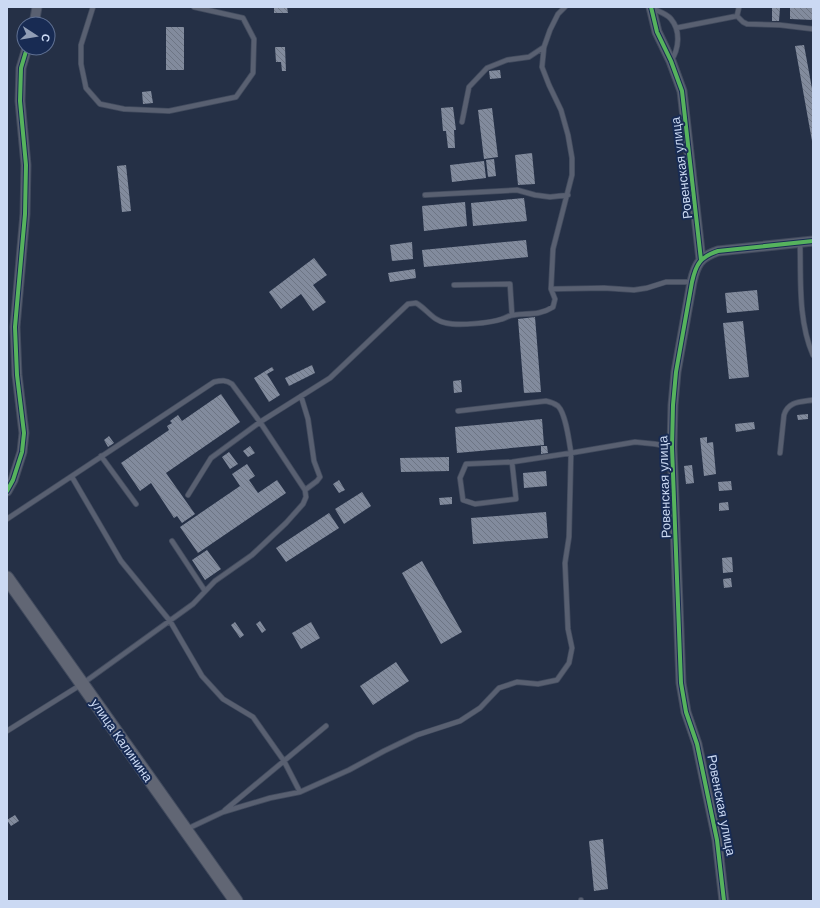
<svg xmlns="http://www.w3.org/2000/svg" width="820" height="908" viewBox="0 0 820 908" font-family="'DM Sans',sans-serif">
	<defs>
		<pattern id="building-back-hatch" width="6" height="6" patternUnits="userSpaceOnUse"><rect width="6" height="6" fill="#828b9d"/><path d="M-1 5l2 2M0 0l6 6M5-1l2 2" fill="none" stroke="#6d7584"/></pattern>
	</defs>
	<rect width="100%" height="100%" fill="#253046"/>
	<path fill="url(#building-back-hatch)" d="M274,7H287L288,13H274Z
		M790,7H813V20L790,19Z
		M772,8H780L779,21H772Z
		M166,27H184V70H166Z
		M804,45L813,94L812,141L795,46Z
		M275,47H285L286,71H282L281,62H276Z
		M500,70L501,78L490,79L489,71Z
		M151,91L153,103L143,104L142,92Z
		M453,107L456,130H454L455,148H448L446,131H443L441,108Z
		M492,108L498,157L484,159L478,110Z
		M532,153L535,184L518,185L515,155Z
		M494,159L496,176L488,177L486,160Z
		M484,161L486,178L452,182L450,165Z
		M126,165L131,211L122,212L117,166Z
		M524,198L527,221L473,226L471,203Z
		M465,202L467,226L424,231L422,206Z
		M526,240L528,257L424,267L422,250Z
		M412,242L413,259L392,261L390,245Z
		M314,258L327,275L313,285L326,302L313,311L301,294L281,309L269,292Z
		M415,269L416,278L390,282L388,273Z
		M757,290L759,310L727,313L725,293Z
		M535,317L541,392L524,393L518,319Z
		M743,321L749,377L729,379L723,323Z
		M312,365L315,373L289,386L285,378Z
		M272,367L274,370L267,374L280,395L269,402L254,378Z
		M461,380L462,392L454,393L453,381Z
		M221,394L240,422L166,473L195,514L182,523L177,516L174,518L151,483L140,491L121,463L169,430L167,426L172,423L170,421L178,415L182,421Z
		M808,414V419L798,420L797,415Z
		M542,419L544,445L457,453L455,427Z
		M754,422L755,429L736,432L735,424Z
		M109,436L114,443L108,447L104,440Z
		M707,437V443L713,442L716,474L704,476L700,438Z
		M250,446L255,453L248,457L243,451Z
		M541,446H547L548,453L541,454Z
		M229,452L238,464L230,469L222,457Z
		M449,457V471L401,472L400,458Z
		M247,464L255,476L249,480L258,493L277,480L286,493L198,553L180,527L240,486L232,474Z
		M692,465L694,483L686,484L684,466Z
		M546,471L547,486L524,488L523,473Z
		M339,480L345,490L339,493L333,484Z
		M731,481L732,490L719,491L718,482Z
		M362,492L371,506L344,524L335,509Z
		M452,497V504L440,505L439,498Z
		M728,502L729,510L719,511V503Z
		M546,512L548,538L473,544L471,518Z
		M329,513L339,528L286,562L276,548Z
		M207,550L221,569L205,580L192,560Z
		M732,557L733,572L723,573L722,558Z
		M422,561L462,632L441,644L402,573Z
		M731,578L732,587L724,588L723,579Z
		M260,621L266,630L262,633L256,624Z
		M235,622L244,635L240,638L231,625Z
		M311,622L320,638L301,649L292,633Z
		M396,662L409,681L373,705L360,686Z
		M15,815L19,821L11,826L7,820Z
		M603,839L608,889L594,891L589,841Z"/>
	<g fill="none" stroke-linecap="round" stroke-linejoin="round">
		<defs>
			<path id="lane" d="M93,7L81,45V64L86,88L100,104L124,109L169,111L236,97L253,73L254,39L243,18L194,7
				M651,8C657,11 666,13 671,19C681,31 679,49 671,61
				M737,16L743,22L747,24L780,25L813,29
				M676,28L737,16L739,7
				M462,122L469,87L487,68L507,60L529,57L544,47
				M425,195L517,190L535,195L550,197L568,195
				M800,242C801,279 798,321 813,355
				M454,285L510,284L512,315
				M551,289L604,288L634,290L647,288L666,282H692
				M301,396L308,419L314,461L320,477L317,481L305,490
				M458,411L546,401C551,402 554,403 558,406C566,414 569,441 571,453L512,462L466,464L460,478L463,500L475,504L516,499L512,462
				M780,453L784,415C788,401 801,402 813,400
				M101,456L136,504
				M72,477L121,561L170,621L202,676L223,699L253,717L284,761L300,792
				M188,495L211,458L260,422L330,378L408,304L416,303C427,309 433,321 446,323C459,326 490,323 502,319C506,318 509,315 514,315C528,313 539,316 553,307L555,299L551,289L553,249L572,175V158L568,135L561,110L549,85L542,67L544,47L550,30L558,14L565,7
				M7,519L214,382C222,380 226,380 232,384L260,422L305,490L306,497L303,504L286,523L252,555L215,581L193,604L82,684L7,731
				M172,541L205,591
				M225,810L326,726
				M187,829L223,812L270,798L300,792L349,770L384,751L417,735L460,721L480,708L499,688L517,682L538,684L557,680L569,663L572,648L568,629L565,563L569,537L571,453L635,442L655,444L672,447
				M581,900V901"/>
			<path id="street" d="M651,7L657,32L671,61L682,91L701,260
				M34,24L37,7
				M7,491L13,480L22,452L24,433L17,375L15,327L25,214L26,165L20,101L21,68L27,48
				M724,901L717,840L697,744L686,712L681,683L672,447L673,405L676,372L692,282C696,264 700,257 718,251L813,241"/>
			<path id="secondary" d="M7,578L236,901"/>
		</defs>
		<use href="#lane" stroke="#424b5e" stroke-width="6"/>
		<use href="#street" stroke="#424b5e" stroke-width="11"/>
		<use href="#secondary" stroke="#424b5e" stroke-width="15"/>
		<use href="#lane" stroke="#596071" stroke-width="4.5"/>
		<use href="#street" stroke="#596071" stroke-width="9"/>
		<use href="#secondary" stroke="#616674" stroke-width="13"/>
		<defs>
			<path id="cycleway" d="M651,7L657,32L671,61L682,91L701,260
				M7,491L13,480L22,452L24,433L17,375L15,327L25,214L26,165L20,101L21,68L27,48
				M724,901L717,840L697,744L686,712L681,683L672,447L673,405L676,372L692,282C696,264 700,257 718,251L813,241"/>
		</defs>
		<use href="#cycleway" stroke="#182b53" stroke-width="6"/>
		<use href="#cycleway" stroke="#56b35d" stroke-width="4"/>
	</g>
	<g text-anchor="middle" stroke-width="4" stroke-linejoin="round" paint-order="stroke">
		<g font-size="13" fill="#cbd9f3" stroke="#182b53">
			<text transform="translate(681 168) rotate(-97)" y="5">Ровенская улица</text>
			<text transform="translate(664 487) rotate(-92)" y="5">Ровенская улица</text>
			<text transform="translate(122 740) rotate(55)" y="5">улица Калинина</text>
			<text transform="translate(722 805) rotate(79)" y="5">Ровенская улица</text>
		</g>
	</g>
	<rect width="820" height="908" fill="none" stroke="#cbd9f3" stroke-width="16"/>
	<g transform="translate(36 36) rotate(102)"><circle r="19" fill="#182b53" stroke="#607193"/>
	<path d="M0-3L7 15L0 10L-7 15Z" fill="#919eb6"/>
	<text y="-6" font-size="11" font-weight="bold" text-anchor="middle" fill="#cbd9f3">С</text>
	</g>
</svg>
